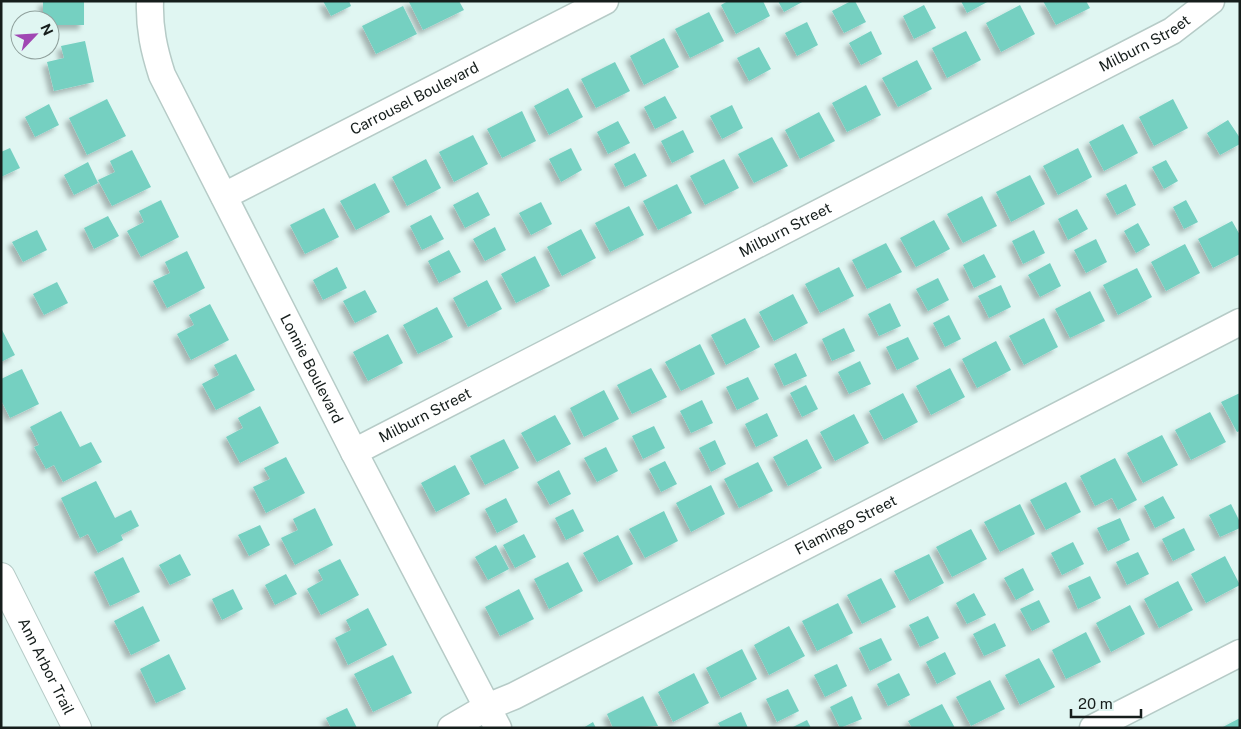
<svg xmlns="http://www.w3.org/2000/svg" width="1241" height="729" viewBox="0 0 1241 729" font-family="'Public Sans',sans-serif">
	<defs>
		<filter id="shadow"><feDropShadow dx="-4.5" dy="4.5" stdDeviation="2.5" flood-color="#0004"/></filter>
	</defs>
	<rect width="100%" height="100%" fill="#e0f6f2"/>
	<path fill="#74d0c1" filter="url(#shadow)" d="M43,1H84V25H50V20H43Z
		M323,1H349L351,6L331,16Z
		M411,1H459L464,10L423,30L409,2Z
		M728,1H763L770,16L736,34L721,5Z
		M778,1H804L784,12Z
		M851,1H855L866,22L844,33L832,11Z
		M961,1H989L967,13Z
		M1043,1H1086L1090,8L1056,25Z
		M924,5L936,28L914,39L903,16Z
		M1020,5L1035,34L1001,52L986,23Z
		M403,6L417,34L376,54L362,26Z
		M709,12L724,41L690,58L675,29Z
		M807,22L818,45L797,56L785,33Z
		M871,31L882,54L861,65L849,43Z
		M966,31L981,60L947,78L932,48Z
		M664,38L679,67L644,85L630,56Z
		M85,41L94,82L54,91L47,62L64,58L61,46Z
		M759,47L771,69L749,81L737,58Z
		M917,60L932,89L898,107L882,78Z
		M615,62L630,91L596,108L581,79Z
		M866,85L881,115L847,132L832,103Z
		M568,88L583,117L549,135L534,106Z
		M665,96L677,118L655,129L644,107Z
		M107,99L126,136L87,155L69,118Z
		M1173,99L1188,128L1154,146L1139,117Z
		M49,104L59,125L35,137L25,117Z
		M732,105L743,128L722,139L710,116Z
		M522,111L536,141L502,158L487,129Z
		M819,112L835,141L800,159L785,130Z
		M1228,120L1240,138V144L1220,155L1207,133Z
		M618,121L630,143L608,154L597,132Z
		M1123,124L1138,153L1104,171L1089,142Z
		M683,130L694,152L672,163L661,141Z
		M473,135L488,164L454,182L439,152Z
		M772,137L788,166L754,183L738,154Z
		M10,148L20,168L1,177V152Z
		M571,148L582,170L561,182L549,159Z
		M1078,148L1092,177L1058,195L1043,166Z
		M132,150L151,187L112,206L98,180L115,172L110,161Z
		M635,153L647,176L625,187L614,164Z
		M426,159L441,188L407,206L392,177Z
		M724,159L739,188L705,205L690,176Z
		M1166,160L1178,181L1164,189L1152,167Z
		M88,162L98,183L74,195L64,175Z
		M1030,175L1045,204L1011,222L996,192Z
		M375,183L390,212L356,230L340,201Z
		M677,184L692,213L658,230L643,201Z
		M1126,184L1136,205L1117,215L1106,194Z
		M478,192L490,215L465,228L453,205Z
		M982,196L997,226L963,243L947,214Z
		M161,200L179,237L141,257L127,231L144,222L139,211Z
		M1186,200L1198,222L1184,229L1173,207Z
		M541,202L552,224L531,235L519,213Z
		M629,206L644,235L610,252L595,223Z
		M324,208L339,237L305,254L290,225Z
		M1077,209L1088,229L1068,240L1058,219Z
		M431,215L444,239L422,250L410,226Z
		M108,216L119,236L94,249L84,228Z
		M934,220L950,249L916,267L900,238Z
		M1232,221L1240,235V254L1213,268L1198,239Z
		M1138,223L1150,245L1136,253L1124,231Z
		M495,227L506,250L485,261L473,239Z
		M581,229L596,258L562,276L547,247Z
		M37,230L47,250L23,262L12,242Z
		M1034,230L1045,253L1023,264L1012,241Z
		M1096,239L1107,262L1086,273L1074,250Z
		M886,243L902,272L867,289L852,260Z
		M1185,244L1200,273L1166,291L1151,262Z
		M449,250L461,272L439,283L428,261Z
		M187,251L205,288L167,308L153,281L170,273L165,262Z
		M984,254L996,277L974,288L963,265Z
		M535,256L550,286L516,303L501,274Z
		M1050,263L1061,286L1040,297L1028,275Z
		M337,267L347,288L323,300L313,280Z
		M839,267L854,296L820,313L805,284Z
		M1137,268L1152,297L1118,315L1103,285Z
		M938,278L949,300L928,311L916,289Z
		M487,280L502,309L468,327L453,298Z
		M57,282L68,303L44,315L33,294Z
		M1001,285L1011,307L989,318L978,296Z
		M365,290L377,312L355,323L343,301Z
		M1090,291L1105,321L1070,338L1055,309Z
		M793,294L808,323L774,341L759,312Z
		M890,303L901,326L879,336L868,314Z
		M210,304L229,340L191,360L177,334L194,325L189,315Z
		M437,307L453,337L418,354L403,325Z
		M949,315L961,339L945,347L933,323Z
		M745,318L760,347L726,365L711,335Z
		M1044,318L1058,347L1024,365L1009,336Z
		M1,328L15,355L1,362Z
		M844,328L855,351L832,361L822,339Z
		M388,334L403,363L368,381L353,352Z
		M908,337L919,359L897,370L886,347Z
		M996,341L1011,370L977,388L962,359Z
		M700,344L715,374L681,391L665,362Z
		M796,353L807,376L784,386L774,364Z
		M236,354L255,390L216,410L202,384L219,375L214,365Z
		M860,361L871,384L849,394L838,372Z
		M651,368L667,397L632,414L617,385Z
		M950,368L965,397L931,415L916,386Z
		M22,369L39,404L10,418L1,400V379Z
		M748,377L759,399L737,410L726,387Z
		M806,385L818,409L802,417L790,393Z
		M604,390L619,419L584,437L570,408Z
		M903,393L918,422L884,440L869,411Z
		M1240,393V431L1237,432L1221,402Z
		M702,400L713,423L691,433L680,411Z
		M260,406L279,443L240,463L226,437L243,428L238,418Z
		M61,411L80,447L91,442L102,462L63,482L54,465L46,469L34,447L39,445L30,427Z
		M1210,412L1226,442L1191,460L1175,430Z
		M767,413L778,436L756,447L745,424Z
		M854,414L869,443L835,461L820,432Z
		M555,415L571,444L537,462L521,433Z
		M654,426L665,448L643,459L632,436Z
		M1162,435L1178,465L1143,483L1127,453Z
		M504,439L519,468L485,485L470,456Z
		M807,439L822,468L788,486L773,457Z
		M715,440L726,464L711,472L699,448Z
		M606,447L618,471L597,482L584,458Z
		M286,457L305,493L266,513L253,487L270,479L264,468Z
		M1115,458L1137,500L1118,510L1112,498L1095,506L1080,476Z
		M665,461L677,484L661,492L649,469Z
		M758,462L773,491L739,508L724,479Z
		M455,465L470,494L436,512L421,483Z
		M559,470L571,494L550,505L537,482Z
		M96,481L115,518L131,510L139,526L121,535L123,540L98,553L88,534L80,538L61,498Z
		M1066,482L1081,512L1046,530L1030,500Z
		M711,485L725,514L691,532L676,503Z
		M1163,496L1175,518L1155,528L1144,506Z
		M506,498L518,522L497,533L485,509Z
		M1020,504L1035,534L1000,552L984,522Z
		M1231,504L1240,522V528L1220,537L1209,515Z
		M315,508L333,545L295,565L281,538L298,530L293,519Z
		M573,509L584,531L566,540L555,518Z
		M664,511L678,541L645,558L629,529Z
		M1120,518L1130,540L1108,551L1097,528Z
		M260,525L270,545L249,556L238,535Z
		M1184,528L1195,550L1173,561L1162,539Z
		M971,529L987,559L952,577L936,547Z
		M524,534L536,557L515,568L503,545Z
		M618,535L633,564L599,582L583,553Z
		M1073,542L1084,564L1062,575L1051,553Z
		M496,545L509,569L488,580L475,557Z
		M1138,552L1149,574L1127,585L1116,562Z
		M180,554L191,575L170,585L159,565Z
		M929,554L944,583L910,601L894,571Z
		M1225,556L1240,585L1206,603L1191,574Z
		M123,557L140,592L110,606L94,572Z
		M340,559L359,595L321,615L307,589L323,580L318,570Z
		M568,562L583,591L549,609L534,579Z
		M1023,568L1034,590L1016,600L1004,578Z
		M286,574L297,594L275,605L265,585Z
		M1090,576L1101,598L1078,609L1068,586Z
		M881,578L896,607L862,624L847,595Z
		M1178,581L1193,610L1159,628L1144,599Z
		M233,589L243,609L222,620L212,599Z
		M519,589L534,619L500,636L485,607Z
		M974,593L986,615L967,624L956,603Z
		M1039,600L1050,622L1032,631L1020,609Z
		M838,603L853,633L817,651L802,621Z
		M1130,605L1145,634L1111,652L1096,623Z
		M143,606L160,641L131,655L114,621Z
		M368,608L387,645L348,665L335,638L351,630L346,620Z
		M928,616L939,638L920,647L909,625Z
		M995,623L1006,646L984,656L973,634Z
		M789,626L805,656L769,675L754,645Z
		M1086,632L1101,662L1066,679L1052,650Z
		M881,638L892,660L870,671L859,648Z
		M742,649L757,679L721,698L706,668Z
		M945,652L956,674L937,684L926,662Z
		M169,654L186,689L156,703L140,669Z
		M393,655L412,693L373,712L354,674Z
		M1039,658L1055,687L1020,705L1005,675Z
		M837,664L847,686L825,697L814,675Z
		M694,673L709,703L673,722L658,692Z
		M899,673L910,695L888,706L877,684Z
		M990,680L1005,709L971,726L956,697Z
		M788,689L799,711L777,722L766,699Z
		M643,696L658,726L613,728L607,714Z
		M852,696L862,719L840,728L830,707Z
		M942,704L955,728H912L908,721Z
		M347,708L357,728H331L326,718Z
		M741,712L748,728H721L718,723Z
		M1240,718V728H1221Z
		M807,720L811,728H791Z
		M593,722L596,728H583Z"/>
	<g fill="none" stroke-linecap="round" stroke-linejoin="round">
		<defs>
			<g id="minor">
				<path id="s1" d="M150,1C149,28 154,50 162,75L354,452L498,728"/>
				<path id="s2" d="M224,196L605,1"/>
				<path id="s3" d="M354,452L1172,31L1211,1"/>
				<path id="s4" d="M451,728L487,707L514,696L1240,322"/>
				<path d="M1093,728L1240,653"/>
			</g>
			<g id="tertiary">
				<path id="s5" d="M1,577L77,728"/>
			</g>
		</defs>
		<use href="#minor" stroke="#b6cbc7" stroke-width="29"/>
		<use href="#tertiary" stroke="#b6cbc7" stroke-width="30"/>
		<use href="#minor" stroke="#fff" stroke-width="26"/>
		<use href="#tertiary" stroke="#fff" stroke-width="28"/>
	</g>
	<g text-anchor="middle" stroke-width="4" stroke-linejoin="round" paint-order="stroke">
		<g font-size="15" fill="#161e1c" stroke="#e0f6f2">
			<text dy="5" stroke="none"><textPath href="#s3" startOffset="890">Milburn Street</textPath></text>
			<text dy="5" stroke="none"><textPath href="#s2" startOffset="214">Carrousel Boulevard</textPath></text>
			<text dy="5" stroke="none"><textPath href="#s3" startOffset="485">Milburn Street</textPath></text>
			<text dy="5" stroke="none"><textPath href="#s1" startOffset="405">Lonnie Boulevard</textPath></text>
			<text dy="5" stroke="none"><textPath href="#s3" startOffset="80">Milburn Street</textPath></text>
			<text dy="5" stroke="none"><textPath href="#s4" startOffset="444">Flamingo Street</textPath></text>
			<text dy="5" stroke="none"><textPath href="#s5" startOffset="100">Ann Arbor Trail</textPath></text>
		</g>
	</g>
	<rect width="1241" height="729" fill="none" stroke="#161e1c" stroke-width="5"/>
	<g transform="translate(35 35) rotate(65)"><circle r="24" fill="#e0f6f2" stroke="#8fa09c"/>
	<path d="M0-4L9 19L0 12L-9 19Z" fill="#a047b3"/>
	<text y="-8" font-size="14" font-weight="bold" text-anchor="middle" fill="#161e1c">N</text>
	</g>
	<path d="M1071 709v8h70v-8" fill="none" stroke="#161e1c" stroke-width="2.5"/>
	<text x="1078" y="709" font-size="15" fill="#161e1c" stroke="#e0f6f2" stroke-width="4" paint-order="stroke">20 m</text>
</svg>
